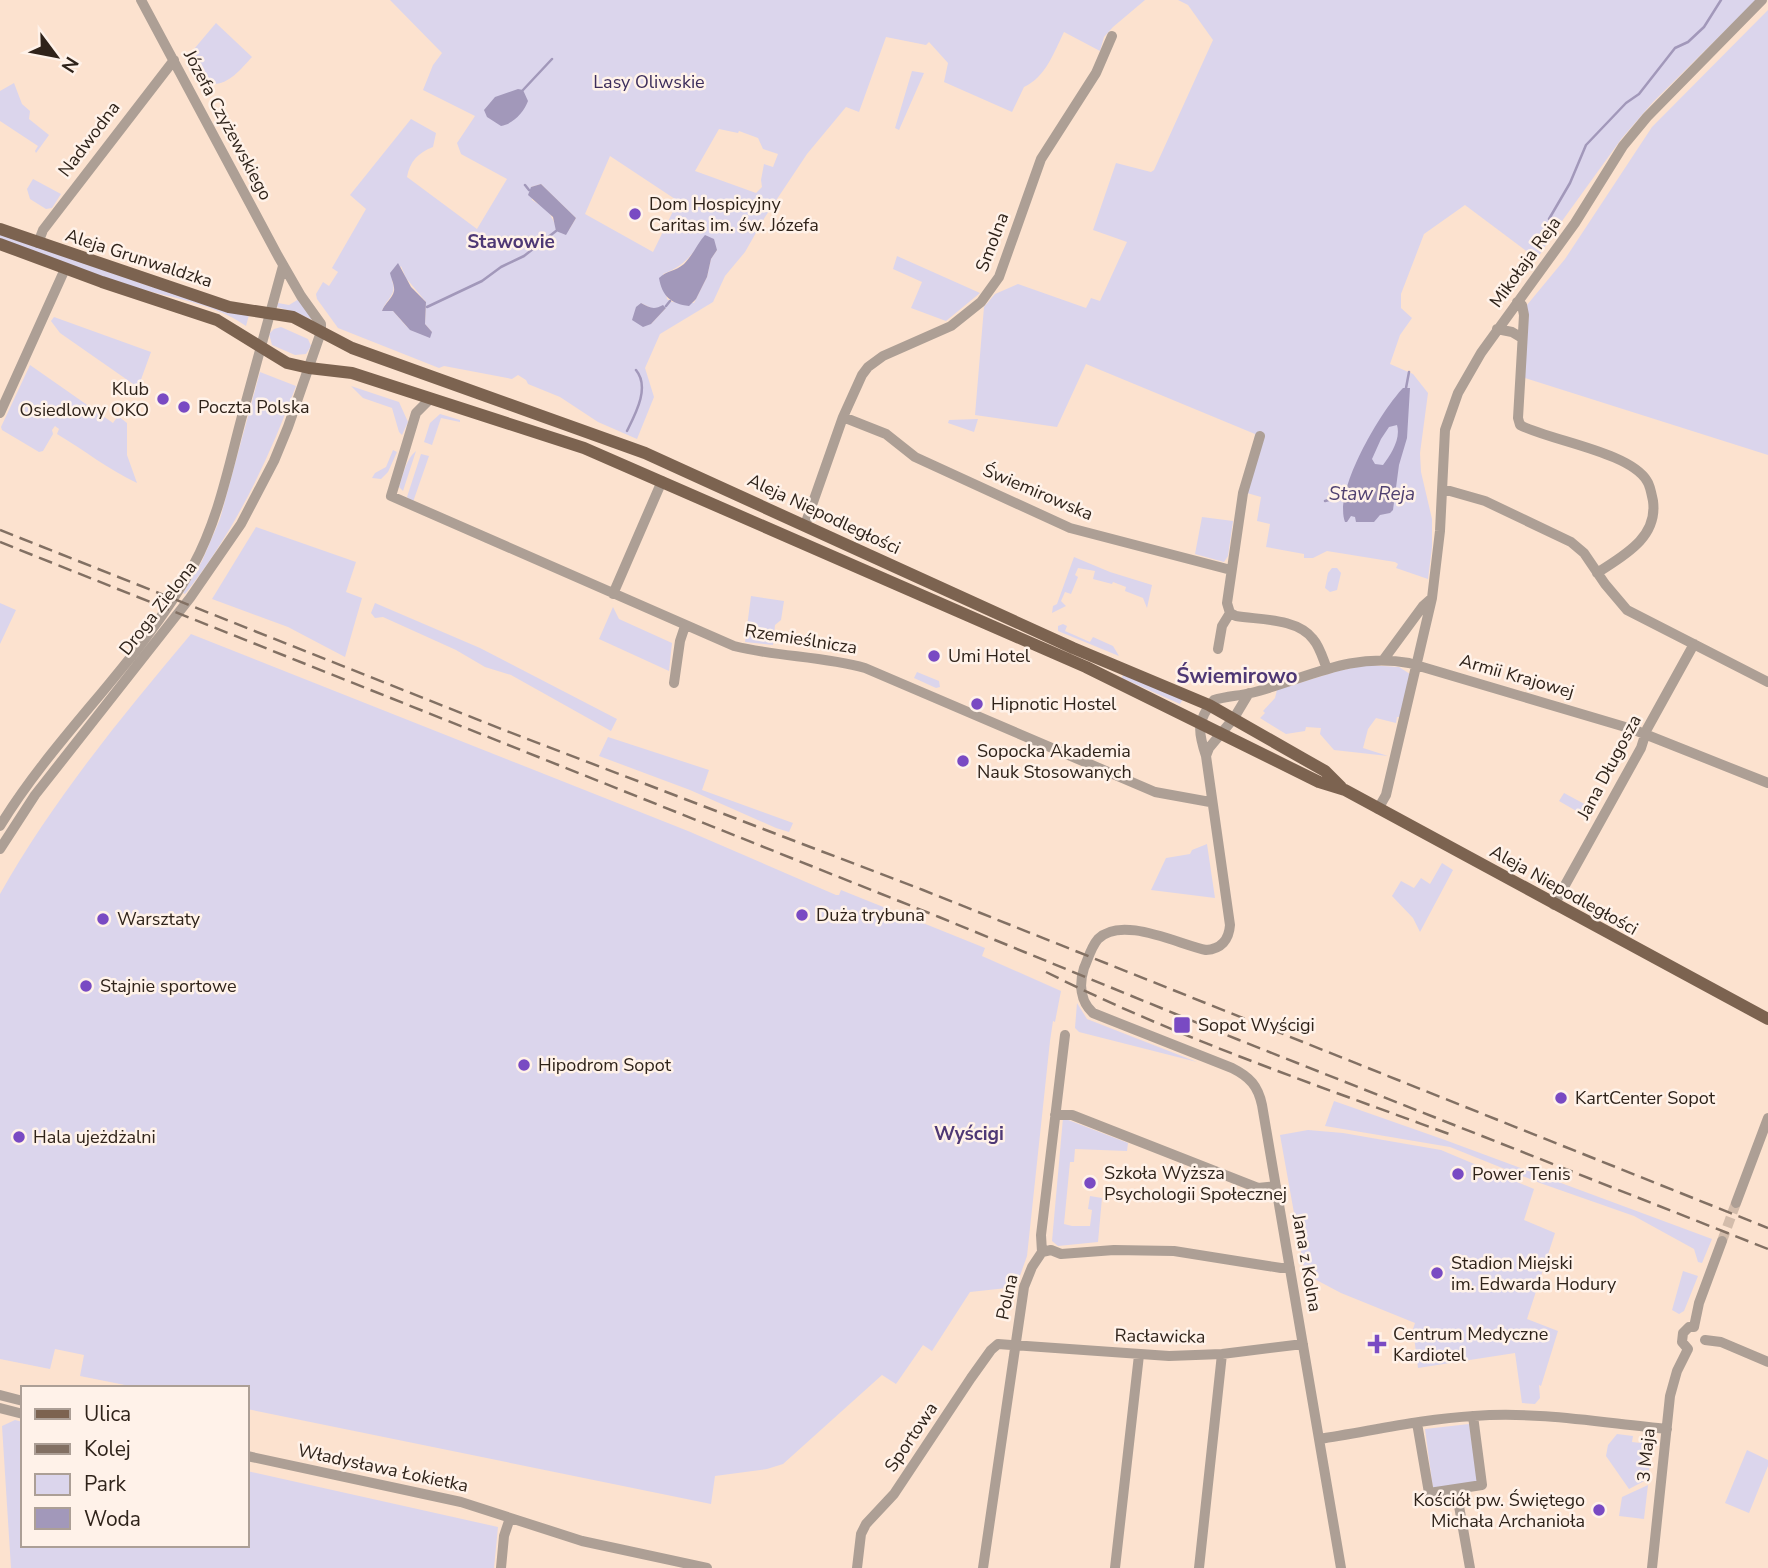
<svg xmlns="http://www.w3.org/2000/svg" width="1768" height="1568" viewBox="0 0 1768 1568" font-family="'Nunito Sans',sans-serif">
	<rect width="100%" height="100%" fill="#fce2cf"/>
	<path fill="#dbd5ec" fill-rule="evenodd" d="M390,0H1145L1113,27L1104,37L1100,51L1064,32C1054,52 1046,77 1024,87L1012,112L944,82L948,63L929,42L926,45L886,37L859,112L846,107L807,154L765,217L745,252L725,276L713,302L660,334L645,368L654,397L637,439L598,422L560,397L528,384L526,380L518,375L512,379L444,366L439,368L338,328L317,299L316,294L323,282L329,286L338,272L332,268L366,209L350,195L411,119L436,133L433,147C418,153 410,161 407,177L477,229L507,179L461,154L457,143L475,116L423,90L433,65L442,53ZM719,129L738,133L739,131L758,138L763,149L778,154L773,167L764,164L761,180L762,187L756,193L695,171ZM610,156L678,201L653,252L585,214ZM541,184L576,218L569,230L556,226L548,210L532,200L531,187ZM700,243L717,250L711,259L707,277L694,303L672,302L667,299L663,274C681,267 689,259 700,243ZM401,266L406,278L426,302L425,324L432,332L407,327L393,311H382C386,299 398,294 392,281ZM641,303L651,308H666L651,324Z
		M1178,0H1756L1653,102L1622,138L1557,228L1537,259L1465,205L1424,234L1401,294V308L1412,318L1400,335L1390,364L1413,374L1428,393L1420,453L1421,472L1432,519V547L1428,579L1396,568L1398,564L1395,562L1327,551L1313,558H1304V554L1266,547L1270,524L1257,521L1261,497L1247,493L1255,434L1086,364L1057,427L975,415L984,307L995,294L1018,284L1086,308L1091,298L1100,301L1127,242L1093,230L1116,163L1151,172L1154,170L1213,40L1188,5Z
		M1768,10V455L1525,378L1527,305L1565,259L1652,127Z
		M216,23L252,57C239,71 226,89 204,83L189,55Z
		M912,71L924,73L899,130L895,128Z
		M14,83L22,104L30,111L29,119L49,135L36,153L35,151L38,146L0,121V91Z
		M33,179L61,194L52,208L46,209L30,199L27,189Z
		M0,234L149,286L249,315L246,326C210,301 167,298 128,285C85,271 43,254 0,239Z
		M897,256L980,293L946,321L911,308L922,282L893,269Z
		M299,299L312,320L298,313L277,307L278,303L289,305Z
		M54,317L151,352L139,385L136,386L60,333L51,321Z
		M281,327L308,339L311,346L306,354L295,355L272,345L269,334L274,329Z
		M30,365L113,423L118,416L127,423V455L137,483C109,470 84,450 57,434L59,429L55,426L52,430L53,434L43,451L39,452L2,430L1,427Z
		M260,372L296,386C268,461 235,531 185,594L183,593L202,561L220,519Z
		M351,386L399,402L408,422L402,435L399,432L392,408L363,398Z
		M440,414L460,420V422L441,418L432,445L424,442L430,423Z
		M978,419L974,432L948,423L949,420Z
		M393,450L397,452L388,472L381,479L372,478L375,473L386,467Z
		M416,451L403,491L399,487C403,475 406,459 416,451Z
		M421,454L429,456L413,502L407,497Z
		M1202,517L1233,521L1228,556L1224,562L1195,554Z
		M256,527L356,562L346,592L362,598L345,657L288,627L212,599Z
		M1074,557L1110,572L1152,585L1147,608L1143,598L1125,591L1126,587L1113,582L1112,584L1093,579L1095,571L1078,568L1075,575L1078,577L1071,594L1065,592L1061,601L1066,606L1052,613L1053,606L1057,604Z
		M1332,568H1337L1341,573L1337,590L1330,592L1325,588L1328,573Z
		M751,596L784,601L781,620L775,625L773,645L745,642Z
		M0,603L16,610L0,644Z
		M375,603L480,648L617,719L611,731L511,675L485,667L456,650L383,617L375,618L371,613Z
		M613,607L619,619L672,643L669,671L599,639Z
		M1063,624L1067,626L1065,631L1090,642L1093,637L1113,646L1119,656L1058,631V626Z
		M191,634L688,831L836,895H839L841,890L985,948L982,956L1061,991L1055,1022L1053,1021L1050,1041L1027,1256L1016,1287L970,1292L932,1351L923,1345L896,1384L882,1375L783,1464L767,1469L715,1476L711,1504L247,1409V1388H140L80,1376L84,1355L55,1349L50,1369L0,1359V894C53,800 122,716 191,634Z
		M1367,665L1399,667L1410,674L1400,717H1397L1396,723L1376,718L1368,729L1363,748L1388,756L1334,750L1320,734L1321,728L1306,727L1305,731L1286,734L1260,718L1265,713L1263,711L1275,698L1277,690L1338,671Z
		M917,672L939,681L940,687L936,688L914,678Z
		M1123,674L1183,699L1180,704L1122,678Z
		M608,737L709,770L702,790L793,823L789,832L776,828L690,790L599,756Z
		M1564,793L1590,807L1585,816L1559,801Z
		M1207,844L1215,898L1151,890L1166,858L1190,854L1192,850Z
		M1442,863L1453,870L1420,932L1413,918L1392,896L1401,881L1414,888L1421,878L1430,884Z
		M1077,1003L1087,1019L1197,1062L1079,1032L1075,1028Z
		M1334,1101L1445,1140L1712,1239L1702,1263L1698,1262L1694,1249L1634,1216L1540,1183L1450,1147L1325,1126Z
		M1063,1118L1128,1143L1127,1151L1075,1149L1074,1162H1070L1064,1224L1072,1226H1090L1092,1210L1088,1209L1090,1196L1102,1198L1098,1242L1058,1246L1052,1241Z
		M1308,1130L1343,1133L1441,1150L1534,1189L1524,1220L1555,1233L1527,1319L1558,1331L1541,1386L1539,1385L1540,1398L1535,1404L1522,1403L1515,1353L1418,1368L1413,1329L1415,1323L1341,1293L1305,1274L1280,1135Z
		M1683,1271L1698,1276L1684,1311L1679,1314L1672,1310Z
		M15,1420L23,1422V1545H247V1471L498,1527L494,1568H11L2,1426Z
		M1469,1424L1478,1482L1433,1489L1425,1429Z
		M1617,1434L1633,1436L1632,1442L1641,1443L1642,1437L1653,1438L1648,1479L1629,1489L1606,1456L1608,1445Z
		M1747,1450L1768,1460V1466L1749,1513L1725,1503Z
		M1648,1485L1644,1519L1619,1516L1622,1497Z"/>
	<path fill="#a298ba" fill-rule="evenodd" d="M518,89L523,90L528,101C524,112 513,124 501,126L487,117L484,110L495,97Z
		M541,184L576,218L566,235L556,231L553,217L528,195L531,187Z
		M705,235L714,239L717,250L711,259L707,277L696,299L689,306C671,304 662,296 659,278C666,271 676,271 684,264C693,255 697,244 705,235Z
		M398,263L411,287L426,302L425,324L432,332L430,338L410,330L393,311H382C384,304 393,298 394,291C395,286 391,278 390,273Z
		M641,303C650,308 654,310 663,305L666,308L651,324L643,327L632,320L636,307Z
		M1403,388H1410L1407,438L1399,465L1393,510L1390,513L1380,515L1374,522H1356L1355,517L1351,516L1347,522H1345C1333,491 1381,411 1403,388ZM1397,425C1401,439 1391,454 1383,465L1375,464L1372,459L1381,439L1389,427Z"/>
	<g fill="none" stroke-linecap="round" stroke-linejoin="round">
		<path stroke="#a298ba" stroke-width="2.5" d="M523,90L552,59
			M525,185L529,190
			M1549,219L1570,183L1586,145L1626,103L1639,94L1675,48L1688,42L1704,27L1721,0
			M666,306L670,301
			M427,307L482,281L501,267L524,256L556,231
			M1406,388L1409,372
			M627,431C636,413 650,387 636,370
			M1325,501L1336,498L1344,500"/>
		<path stroke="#d3bcab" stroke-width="10" stroke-dasharray="10 5" stroke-linecap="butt" d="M1722,1241L1736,1203"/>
		<path stroke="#ad9f95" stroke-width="10" d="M38,243L43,230L53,217L174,60
			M1517,302L1522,305L1524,315L1518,418L1520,425C1551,441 1630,452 1647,481C1650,485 1652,496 1653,501C1658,538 1623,556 1597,573
			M1497,329L1512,332L1522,338
			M430,399L416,413L391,496L734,646C777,657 822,656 865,668L1155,792L1210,802
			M0,413L65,269
			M843,417L886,434L915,457L1070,528L1231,570
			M1443,489L1485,501L1571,542L1584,553L1605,584L1627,610L1768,682
			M805,525L843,417L862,375L868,367L883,356L951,326L981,302L999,277L1041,159L1096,73L1112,36
			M613,594L662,481
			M1230,613L1227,603L1243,493L1260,436
			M1230,613L1236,616C1260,620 1297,618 1313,639C1320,647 1323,659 1327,669
			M1218,649L1222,626L1230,613
			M1384,659L1423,606L1432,598
			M674,683L680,641L685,626
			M1206,756L1209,748L1234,718L1249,693
			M1378,809L1386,795L1432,598L1440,531L1445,430L1458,393L1481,353L1575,223L1623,146L1647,117L1762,0
			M0,826C56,734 141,661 193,566C218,520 228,469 241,420C255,368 269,317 283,266
			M0,849L35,795L190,598L241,524L274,461L288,427L321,332V324L301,296L278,256L141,0
			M1554,905L1641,748L1647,729L1694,644
			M1055,1115H1072L1258,1188L1276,1186
			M1736,1203L1768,1118
			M1042,1252L1051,1250L1061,1254L1114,1250L1174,1251L1281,1268H1290
			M1694,1327L1699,1303L1722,1241
			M1705,1340L1721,1342L1768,1362
			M1688,1349L1682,1342L1683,1333L1689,1327H1694
			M0,1395L23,1401
			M0,1408L23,1414
			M1417,1423L1429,1493L1482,1485L1473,1416
			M1319,1439C1371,1431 1422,1419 1474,1416C1538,1411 1603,1423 1667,1429
			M247,1456L461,1502L582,1541L707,1568
			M1456,1489L1470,1568
			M501,1568L504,1536L510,1518
			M857,1568L861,1534L866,1524L894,1494L971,1378L991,1350L998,1344L1169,1356L1222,1354L1303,1344
			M983,1568L1024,1287L1032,1267L1042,1252L1041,1235L1065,1035
			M1115,1568L1139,1355
			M1199,1568L1222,1354
			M1341,1568L1262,1105C1258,1086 1250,1077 1232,1068L1093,1013C1080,1001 1079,984 1084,968C1088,959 1091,947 1098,939C1121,915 1178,944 1206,950C1221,949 1229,940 1230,925L1206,756C1198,732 1196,721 1214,700C1226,696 1238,696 1251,693C1306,679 1350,652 1409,663L1632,729L1768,783
			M1652,1568L1670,1396L1677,1371L1688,1349"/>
		<path stroke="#7c6350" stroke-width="12" d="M0,229L229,307L293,317L352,348L645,453L1073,648L1209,705L1302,758L1325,771L1341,787
			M0,244L102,282L217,320L287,363L309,368L352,373L584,448L1086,667L1319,782L1345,790L1768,1019"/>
		<path stroke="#827063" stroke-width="2.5" stroke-dasharray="14 7" stroke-linecap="butt" d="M0,530L504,730L923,890L1768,1228
			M0,542L939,917L1239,1040L1768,1249
			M1046,972C1176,1037 1313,1084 1449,1134"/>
	</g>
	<g fill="#794ac3" stroke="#fff2e9" stroke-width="2.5">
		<circle cx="635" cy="214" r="7"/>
		<circle cx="163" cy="399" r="7"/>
		<circle cx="184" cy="407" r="7"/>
		<circle cx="934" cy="656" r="7"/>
		<circle cx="977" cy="704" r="7"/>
		<circle cx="963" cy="761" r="7"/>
		<circle cx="802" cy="915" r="7"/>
		<circle cx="103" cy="919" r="7"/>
		<circle cx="86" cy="986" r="7"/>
		<rect x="1173" y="1016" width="18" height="18" rx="3.5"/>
		<circle cx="524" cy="1065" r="7"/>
		<circle cx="1561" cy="1098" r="7"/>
		<circle cx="19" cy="1137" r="7"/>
		<circle cx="1458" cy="1174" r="7"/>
		<circle cx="1090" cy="1183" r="7"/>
		<circle cx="1437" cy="1273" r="7"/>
		<path d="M1373.5 1333.5h7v7h7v7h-7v7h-7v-7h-7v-7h7z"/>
		<circle cx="1599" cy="1510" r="7"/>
	</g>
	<g text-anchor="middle" stroke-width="5" stroke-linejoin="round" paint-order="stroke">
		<g font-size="18" fill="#3c2d5b" stroke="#fff2e9">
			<text x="649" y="88">Lasy Oliwskie</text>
		</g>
		<g font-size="18" fill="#2f231a" stroke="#fff2e9">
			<text transform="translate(228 125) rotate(62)" y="6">Józefa Czyżewskiego</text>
			<text transform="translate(89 139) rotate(-53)" y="6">Nadwodna</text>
			<text transform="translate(992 242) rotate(-69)" y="6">Smolna</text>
			<text transform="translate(139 258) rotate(18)" y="6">Aleja Grunwaldzka</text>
			<text transform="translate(1525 262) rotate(-54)" y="6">Mikołaja Reja</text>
			<text transform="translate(1038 492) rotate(23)" y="6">Świemirowska</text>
			<text transform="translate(824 514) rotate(25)" y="6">Aleja Niepodległości</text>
			<text transform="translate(158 608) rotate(-52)" y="6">Droga Zielona</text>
			<text transform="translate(801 639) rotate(9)" y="6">Rzemieślnicza</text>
			<text transform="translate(1517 676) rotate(16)" y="6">Armii Krajowej</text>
			<text transform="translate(1609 767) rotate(-62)" y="6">Jana Długosza</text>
			<text transform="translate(1564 890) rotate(29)" y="6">Aleja Niepodległości</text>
			<text transform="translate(1307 1263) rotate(80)" y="6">Jana z Kolna</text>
			<text transform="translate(1007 1297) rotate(-78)" y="6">Polna</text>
			<text transform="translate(1160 1336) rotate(1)" y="6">Racławicka</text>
			<text transform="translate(911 1437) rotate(-56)" y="6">Sportowa</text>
			<text transform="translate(1646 1455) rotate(-84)" y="6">3 Maja</text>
			<text transform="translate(383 1468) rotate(12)" y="6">Władysława Łokietka</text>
		</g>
		<g font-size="18" fill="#2f231a" stroke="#fff2e9" text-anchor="start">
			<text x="649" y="210">Dom Hospicyjny<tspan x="649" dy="21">Caritas im. św. Józefa</tspan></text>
			<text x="149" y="395" text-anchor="end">Klub<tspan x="149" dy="21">Osiedlowy OKO</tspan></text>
			<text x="198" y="413">Poczta Polska</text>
			<text x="948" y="662">Umi Hotel</text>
			<text x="991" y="710">Hipnotic Hostel</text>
			<text x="977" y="757">Sopocka Akademia<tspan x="977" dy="21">Nauk Stosowanych</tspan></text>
			<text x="816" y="921">Duża trybuna</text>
			<text x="117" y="925">Warsztaty</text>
			<text x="100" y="992">Stajnie sportowe</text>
			<text x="1198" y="1031">Sopot Wyścigi</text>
			<text x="538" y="1071">Hipodrom Sopot</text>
			<text x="1575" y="1104">KartCenter Sopot</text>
			<text x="33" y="1143">Hala ujeżdżalni</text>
			<text x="1104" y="1179">Szkoła Wyższa<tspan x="1104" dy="21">Psychologii Społecznej</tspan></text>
			<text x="1472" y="1180">Power Tenis</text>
			<text x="1451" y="1269">Stadion Miejski<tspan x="1451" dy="21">im. Edwarda Hodury</tspan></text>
			<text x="1393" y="1340">Centrum Medyczne<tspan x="1393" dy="21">Kardiotel</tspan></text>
			<text x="1585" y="1506" text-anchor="end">Kościół pw. Świętego<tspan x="1585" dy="21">Michała Archanioła</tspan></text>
		</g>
		<g font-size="19" font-weight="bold" fill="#4e3875" stroke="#fff2e9">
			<text x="511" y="248">Stawowie</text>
			<text x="969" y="1140">Wyścigi</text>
		</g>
		<g font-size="19" font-style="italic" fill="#4f4070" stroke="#fff2e9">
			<text x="1372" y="500">Staw Reja</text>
		</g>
		<g font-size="21" font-weight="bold" fill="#4e3875" stroke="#fff2e9">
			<text x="1237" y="683">Świemirowo</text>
		</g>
	</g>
	<rect x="21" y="1386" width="228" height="161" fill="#fff2e9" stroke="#ac9f96" stroke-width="2"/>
	<rect x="35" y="1409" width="35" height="10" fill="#7c6350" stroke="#ac9f96" stroke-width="2"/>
	<text x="84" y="1421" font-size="21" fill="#2f231a">Ulica</text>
	<rect x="35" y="1444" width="35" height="10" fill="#827063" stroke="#ac9f96" stroke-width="2"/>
	<text x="84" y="1456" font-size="21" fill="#2f231a">Kolej</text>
	<rect x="35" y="1474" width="35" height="21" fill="#dbd5ec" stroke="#ac9f96" stroke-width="2"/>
	<text x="84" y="1491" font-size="21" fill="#2f231a">Park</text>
	<rect x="35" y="1508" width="35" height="21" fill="#a298ba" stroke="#ac9f96" stroke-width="2"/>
	<text x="84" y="1526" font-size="21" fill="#2f231a">Woda</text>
	<g transform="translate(56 56) rotate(122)" stroke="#fff2e9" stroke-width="5" paint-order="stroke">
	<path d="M0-5L12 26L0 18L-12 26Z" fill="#2f231a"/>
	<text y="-10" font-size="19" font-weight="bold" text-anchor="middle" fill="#2f231a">N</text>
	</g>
</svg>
